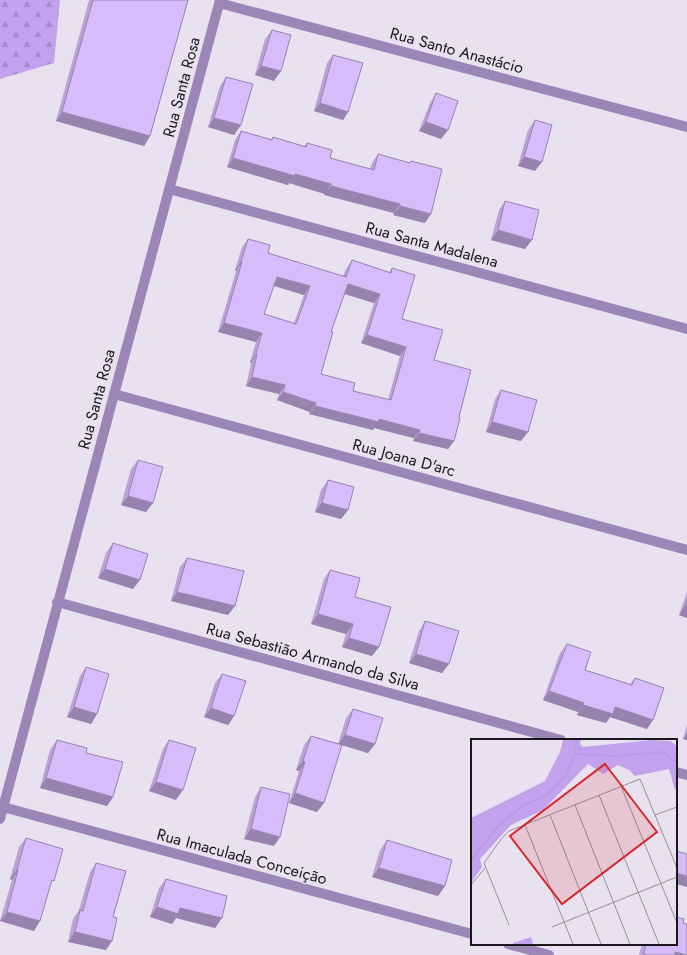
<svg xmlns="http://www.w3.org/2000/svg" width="687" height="955" viewBox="0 0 687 955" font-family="Jost,sans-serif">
	<defs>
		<pattern id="forest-firs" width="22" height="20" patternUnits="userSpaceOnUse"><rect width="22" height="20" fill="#c2a1ed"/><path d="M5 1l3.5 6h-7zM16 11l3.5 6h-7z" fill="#a68acb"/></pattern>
	</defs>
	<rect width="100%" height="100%" fill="#e8e2f0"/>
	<path fill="url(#forest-firs)" d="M0,0H60L54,63L0,79Z"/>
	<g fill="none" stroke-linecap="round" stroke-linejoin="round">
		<path stroke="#9b86b8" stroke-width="10" d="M219,3L687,127
			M169,189L687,329
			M114,394L687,550
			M57,602L561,740
			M676,772L687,775
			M3,807L472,934
			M0,819L220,0
			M508,944L549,955"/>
	</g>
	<path fill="#b8a2d7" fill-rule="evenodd" d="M89,0H188L150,136L144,146L56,121Z
		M272,30L274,81L255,75L265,39Z
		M333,55L348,112L343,120L314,111L327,63Z
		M226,77L241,125L234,135L208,127L220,86Z
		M436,93L441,139L419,131L430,103Z
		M535,120V171L518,166L528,130Z
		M241,131L271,139L273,137L304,146L307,143L330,158L370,169L372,163L378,154L410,163L411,161L425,223L393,215L394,213L324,195L325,194L289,183L288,185L227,167L235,140Z
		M505,201L525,249L491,240L499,210Z
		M248,239L268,253L343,276L346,269L352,260L389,272L392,268L402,319L434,360L459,417L454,441L448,449L413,441L414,438L374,428L373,430L309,414L310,412L277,400L279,394L246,386L251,363L250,362L256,342L218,332L236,271L235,270L242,247ZM274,286L304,295L294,323L264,314ZM344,294L374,303L361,343L400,356L388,400L353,391L321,374L331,332Z
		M501,390L521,441L486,432L495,399Z
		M138,460L146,512L121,505L131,469Z
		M328,480L348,510L341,519L315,512L321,490Z
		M113,543L133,589L98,578L106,553Z
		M187,558L228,615L171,601L180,567Z
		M330,570L355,597L372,656L342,647L346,634L311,624L324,579Z
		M687,592V618L679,615Z
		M425,621L442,673L409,663L419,631Z
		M567,644L585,670L630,684L635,678L647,729L610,717L606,723L577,715L578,712L543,700L560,653Z
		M86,667L97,714L91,724L67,717L80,676Z
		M222,674L234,716L228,725L204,717L215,683Z
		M353,709L375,744L368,753L342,745L317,812L289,803L299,771L296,770L304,745L311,736L338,744L346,718Z
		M687,725V740L683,739Z
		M57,740L86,753L113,797L107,806L40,788L50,750Z
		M169,740L176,800L149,791L163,749Z
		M261,787L280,837L274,846L244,839L255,797Z
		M26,838L50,886L34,931L0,921L12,880L10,879L19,847Z
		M387,840L445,886L438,896L372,877L380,850Z
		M96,863L113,917L112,941L106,950L68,942L73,919L79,910L90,872Z
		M166,879L222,918L215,928L176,918L172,924L150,917L159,888Z
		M683,923L687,955H639L642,944H676Z"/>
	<path fill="#9684af" d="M261,66L281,71L274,81L255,75Z
		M320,103L348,112L343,120L314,111Z
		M62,112L150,136L144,146L56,121Z
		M214,118L241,125L234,135L208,127Z
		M426,122L448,130L441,139L419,131Z
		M524,157L542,162L535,171L518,166Z
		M233,158L295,174L331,184L325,194L289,183L288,185L227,167Z
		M331,186L400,204L394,213L324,195Z
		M400,206L431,214L425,223L393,215Z
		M498,230L532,240L525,249L491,240Z
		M241,262H242L236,271L235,270Z
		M277,277L310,286L304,295L271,285Z
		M348,284L380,294L374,303L342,293Z
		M224,323L262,333L256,342L218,332Z
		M367,335L406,347L400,356L361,343Z
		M256,354H257L251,363L250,362Z
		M252,377L285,385L279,394L246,386Z
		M283,392L316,403L310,412L277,400Z
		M315,406L379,419L420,430L414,438L374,428L373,430L309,414Z
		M492,422L528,432L521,441L486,432Z
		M419,433L454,441L448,449L413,441Z
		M128,496L153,503L146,512L121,505Z
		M322,503L348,510L341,519L315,512Z
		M105,569L140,580L133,589L98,578Z
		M177,592L235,606L228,615L171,601Z
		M685,606H687V618L679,615Z
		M318,614L353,624L346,634L311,624Z
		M349,638L379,647L372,656L342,647Z
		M416,654L449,664L442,673L409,663Z
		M549,691L584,703L578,712L543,700Z
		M583,705L615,707L653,720L647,729L610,717L606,723L577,715Z
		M74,707L97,714L91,724L67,717Z
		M211,708L234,716L228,725L204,717Z
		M687,733V740L683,739Z
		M345,735L375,744L368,753L338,744Z
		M303,761L305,762L299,771L296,770Z
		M46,778L113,797L107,806L40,788Z
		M156,782L183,790L176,800L149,791Z
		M295,793L324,803L317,812L289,803Z
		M251,829L280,837L274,846L244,839Z
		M379,868L445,886L438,896L372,877Z
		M17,870H18L12,880L10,879Z
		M676,873L687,876V887L676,884Z
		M157,907L180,908L222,918L215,928L176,918L172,924L150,917Z
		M7,912L40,921L34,931L0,921Z
		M75,932L112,941L106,950L68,942Z
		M675,952L686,955H673Z"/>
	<path fill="#d6bcfa" stroke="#9684af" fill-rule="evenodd" d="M93,0H188L150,136L62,112Z
		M272,30L291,35L281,71L261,66Z
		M333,55L363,63L348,112L320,103Z
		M226,77L253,84L241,125L214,118Z
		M436,93L458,101L448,130L426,122Z
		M535,120L552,125L542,162L524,157Z
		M241,131L272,140L273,137L306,147L307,143L332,150L330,158L374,170L378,154L410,163L411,161L442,169L431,214L400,206V204L331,186V184L295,174V176L233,158Z
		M505,201L539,210L532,240L498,230Z
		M248,239L270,245L268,253L346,277L352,260L391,273L392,268L415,275L402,319L443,330L434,360L471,370L459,417L460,418L454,441L419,433L420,430L379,419V422L315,406L316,403L283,392L285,385L252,377L257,354H256L262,333L224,323L242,262H241ZM277,277L310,286L296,324L264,314ZM348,284L380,294L367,335L406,347L391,400L353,391L355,383L321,374L333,332H331Z
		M501,390L537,400L528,432L492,422Z
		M138,460L163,467L153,503L128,496Z
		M328,480L354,487L348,510L322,503Z
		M113,543L148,554L140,580L105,569Z
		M187,558L244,571L235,606L177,592Z
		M330,570L360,578L355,597L391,607L379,647L349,638L353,624L318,614Z
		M687,600V606H685Z
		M425,621L459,631L449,664L416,654Z
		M567,644L591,652L585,670L632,685L635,678L664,688L653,720L615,707L613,714L583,705L584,703L549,691Z
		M86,667L109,674L97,714L74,707Z
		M222,674L246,681L234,716L211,708Z
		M353,709L383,718L375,744L345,735Z
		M311,736L342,745L324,803L295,793L305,762L303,761Z
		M57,740L87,748L86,753L123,762L113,797L46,778Z
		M169,740L196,748L183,790L156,782Z
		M261,787L290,794L280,837L251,829Z
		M26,838L63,849L54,881L52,880L40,921L7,912L18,870H17Z
		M387,840L452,860L445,886L379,868Z
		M676,851L687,854V876L676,873Z
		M96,863L126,871L113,917L117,918L112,941L75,932L80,910L83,911Z
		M166,879L227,896L222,918L180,908L178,914L157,907Z
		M676,917L684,919L683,923L687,924V955L675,952V955H647L644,954L646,944H676Z"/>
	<g text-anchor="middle" stroke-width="3" stroke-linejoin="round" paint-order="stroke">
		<g font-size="16" fill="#19171c" stroke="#e8e2f0">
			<text transform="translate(457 50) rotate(15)" y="6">Rua Santo Anastácio</text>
			<text transform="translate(181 87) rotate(-75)" y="6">Rua Santa Rosa</text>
			<text transform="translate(432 244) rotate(15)" y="6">Rua Santa Madalena</text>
			<text transform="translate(96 399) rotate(-75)" y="6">Rua Santa Rosa</text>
			<text transform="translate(404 457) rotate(15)" y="6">Rua Joana D'arc</text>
			<text transform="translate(313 656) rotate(15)" y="6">Rua Sebastião Armando da Silva</text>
			<text transform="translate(242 856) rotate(15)" y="6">Rua Imaculada Conceição</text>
		</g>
	</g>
	<g transform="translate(471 739)">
		<rect width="206" height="206" fill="#e8e2f0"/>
		<path d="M92,1H110L109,5L112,8L181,1L199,2L206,7V50L204,51L198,30L164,37L158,31L147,26L132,35L117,25L72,71L40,86L9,120L11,128L0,144V79L74,42L89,13ZM60,198L62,205H42V204Z" fill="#c2a1ed"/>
		<path fill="none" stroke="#ba99e5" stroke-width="2" d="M105,15L144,17L193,13L206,24M0,123L5,114L29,85L54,65L75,57L95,37L104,15L105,1"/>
		<path fill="none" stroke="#95919b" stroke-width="1" d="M150,47L206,184M128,56L188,205M104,66L159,205M79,76L130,205M184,76L206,68M54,86L102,205M0,146L14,129M38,186L13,124L31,99L38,92L169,40L206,129M81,188L206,138"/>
		<path fill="#d62828" fill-opacity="0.15" stroke="#d62828" stroke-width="2" d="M134,25L186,93L91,165L39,97Z"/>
		<rect width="206" height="206" fill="none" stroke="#19171c" stroke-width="2"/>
	</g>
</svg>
